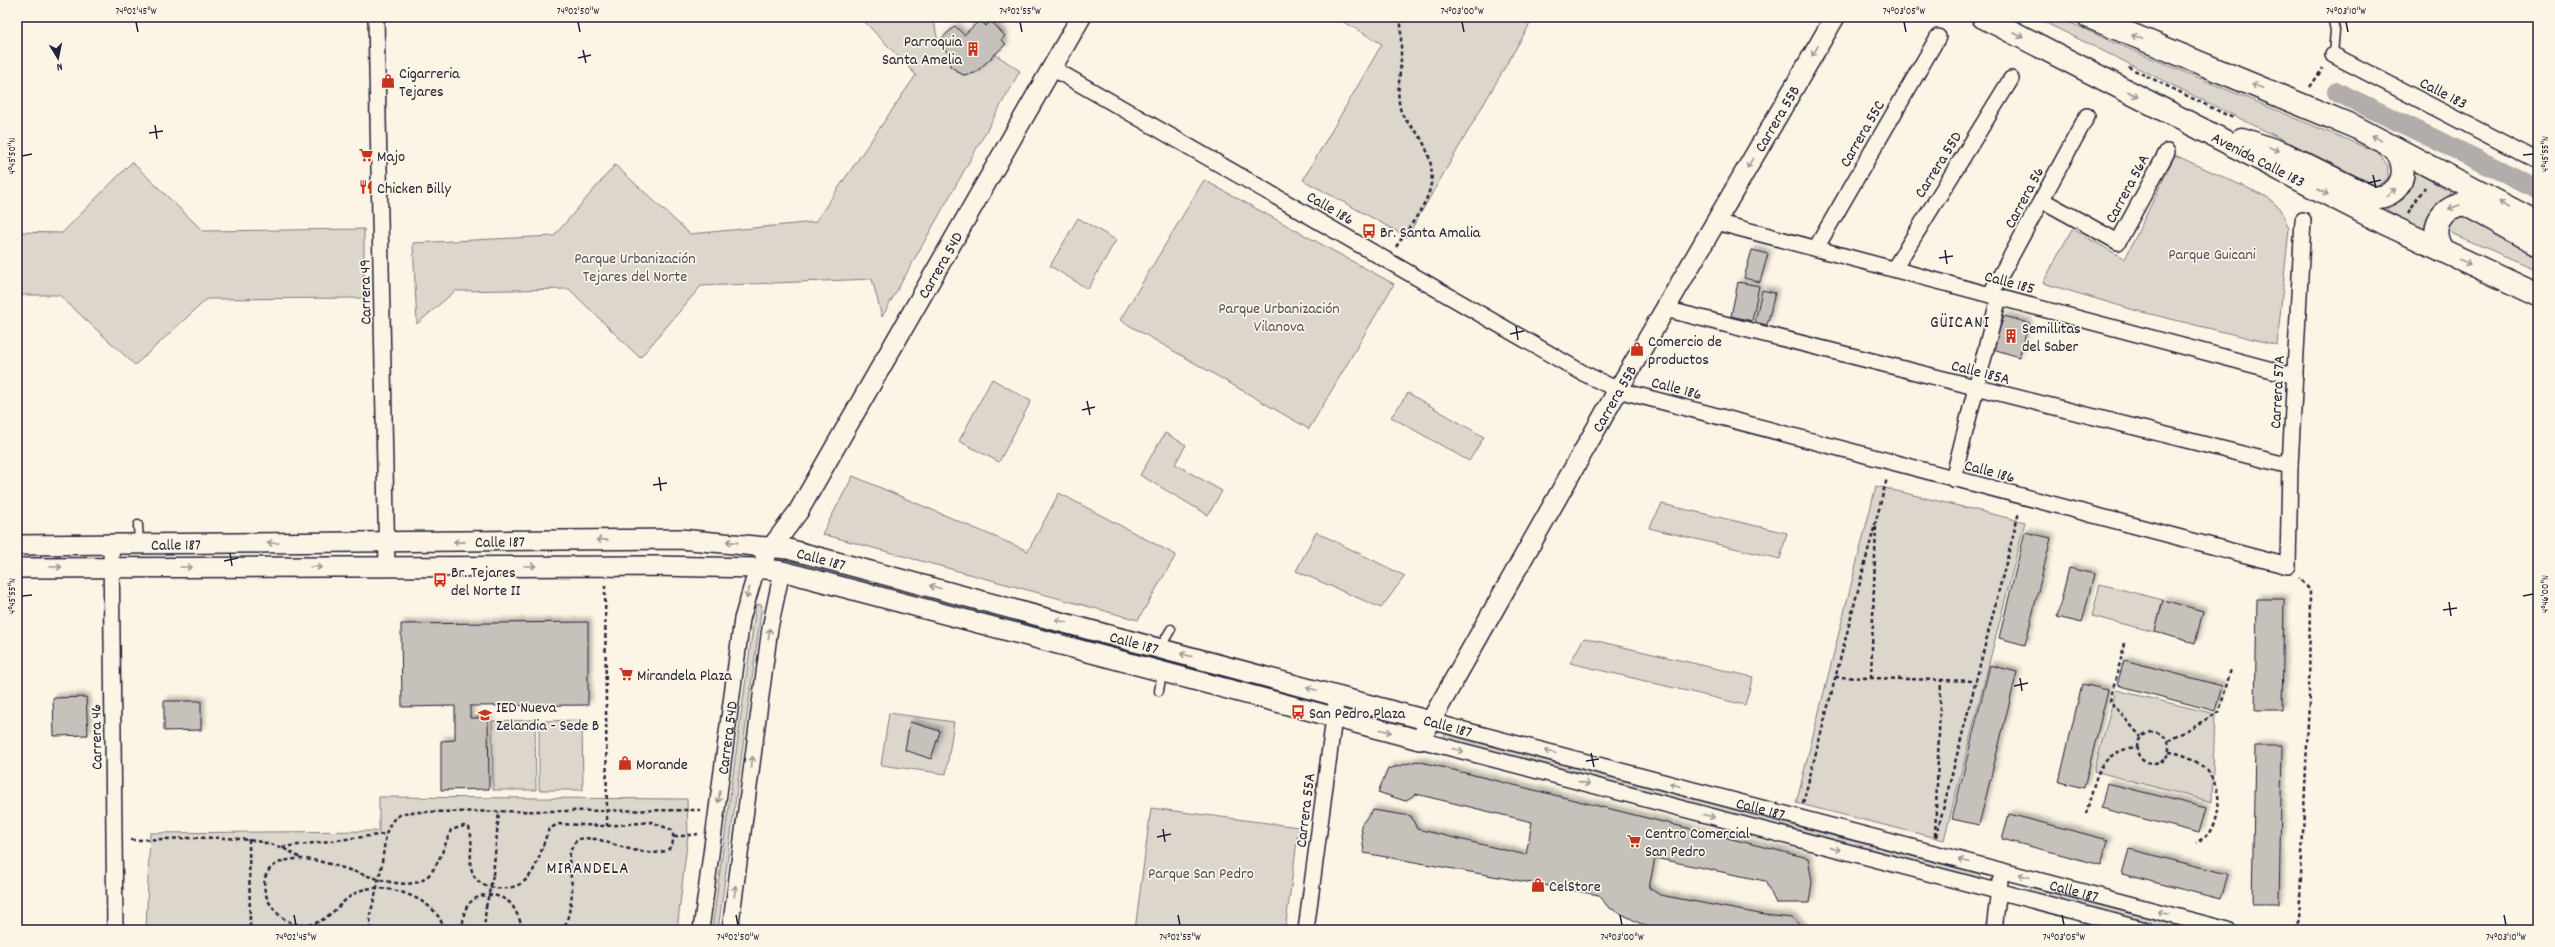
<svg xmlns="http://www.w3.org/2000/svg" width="2555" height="947" viewBox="0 0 2555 947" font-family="Dekko,sans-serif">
	<defs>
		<filter id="shadow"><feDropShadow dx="3.5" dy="-3.5" stdDeviation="2" flood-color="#0004"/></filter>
	</defs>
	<rect width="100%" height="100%" fill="#fcf5e5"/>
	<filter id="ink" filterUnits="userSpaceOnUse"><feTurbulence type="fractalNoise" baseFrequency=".025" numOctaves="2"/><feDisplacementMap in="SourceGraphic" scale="8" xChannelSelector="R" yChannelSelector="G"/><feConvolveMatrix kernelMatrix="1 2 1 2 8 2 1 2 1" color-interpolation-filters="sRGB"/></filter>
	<g filter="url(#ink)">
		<path fill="#dcd6cc" stroke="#7f7c84" d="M860,17H944L934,21L938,42L950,55V66L963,75L975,73L995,54L1020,71L882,317L872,279L701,286L640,358L569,289L455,291L417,324L413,243L554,236L615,165L690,234L815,222L916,75Z
			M1335,17H1534L1407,237L1303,180L1382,44Z
			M2034,17H2058L2115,43L2379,153L2388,166V178L2377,186Z
			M2175,155L2267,197L2281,209L2289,229L2277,345L2134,310L2043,283L2072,229L2125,259Z
			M132,162L203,231L364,229V298L207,299L135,365L59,295H17V232L62,233Z
			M2410,169L2452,193L2438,205L2427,234L2386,209L2396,202Z
			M1204,180L1394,284L1309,429L1120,320Z
			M2464,214L2538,249V270L2453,234L2449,229L2451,219Z
			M1078,218L1116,240L1088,289L1050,266Z
			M992,379L1031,401L999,462L959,441Z
			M1408,393L1484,437L1469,461L1391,417Z
			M1165,433L1186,445L1175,464L1222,491L1208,515L1140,475Z
			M853,476L1028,551L1059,493L1176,555L1138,620L822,534Z
			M1876,486L2025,522L1944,840L1796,803Z
			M1662,504L1787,533L1780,559L1649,528Z
			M1316,532L1405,576L1381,608L1296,571Z
			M2100,584L2163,600L2155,632L2092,616Z
			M756,604L762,605L718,930H712Z
			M1584,638L1753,677L1745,705L1570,663Z
			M2116,690L2215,714L2212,802L2094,771Z
			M1348,708L1410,725V727L1348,713Z
			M889,713L954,722L946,774L881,765Z
			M535,720L536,790H493L492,721Z
			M582,720L583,790H539V721Z
			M1445,734L1980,874L1981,877L1980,879L1444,739Z
			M379,797L687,799L688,835L677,930H146L150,833L379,831Z
			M1151,808L1299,827L1285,930H1135Z
			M2032,885L2203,930H2173L2031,893L2029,890Z"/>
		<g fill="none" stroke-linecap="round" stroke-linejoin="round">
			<path stroke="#b2adab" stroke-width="20" d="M2337,92L2538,189"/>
		</g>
		<path fill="#c6c1bb" stroke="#22223b" filter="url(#shadow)" d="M980,20L986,26L991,21L1005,36L1001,40L1006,44L975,73L963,75L950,66V55L938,42L955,26L964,35Z
			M1752,250L1768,254L1760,282L1744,278Z
			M1738,282L1759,286L1752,321L1731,316Z
			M1762,290L1775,293L1767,325L1755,322Z
			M2004,316L2029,323L2019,357L1993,349Z
			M2025,532L2051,538L2025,645L1999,638Z
			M2069,568L2094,574L2082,623L2057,617Z
			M2257,599H2284L2282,710H2255Z
			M2163,600L2203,611L2195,643L2155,632Z
			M588,622V705L470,706V718H488L489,789L441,790V741L455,740V706L402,707L401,624Z
			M2124,660L2222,686L2215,711L2117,685Z
			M1990,665L2017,672L1979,825L1952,819Z
			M2082,684L2108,690L2084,788L2059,782Z
			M86,697L88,735L54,736L53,698Z
			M164,701H201V730L164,731Z
			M910,722L940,731L931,759L905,750Z
			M2255,746H2282L2279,904H2252Z
			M1417,761L1808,858L1812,882L1809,903H1776L1765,881L1655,858L1649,888L1660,895L1765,915L1792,918L1806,930L1651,929L1608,907L1599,895L1364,853L1361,825L1373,810L1411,816L1417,829L1526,855L1532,822L1416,794L1405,801L1378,792L1388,769Z
			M2107,783L2206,808L2199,833L2101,808Z
			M2009,814L2108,840L2101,865L2002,839Z
			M2129,849L2227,874L2220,899L2122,874Z"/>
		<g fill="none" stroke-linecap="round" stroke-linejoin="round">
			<defs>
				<path id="service" d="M2332,17L2335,30L2333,55
					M138,525L139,544
					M1160,648L1171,629
					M1159,691L1162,672"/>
				<g id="minor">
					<path d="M376,17L387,567"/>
					<path d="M2333,55L2538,161"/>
					<path d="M1052,68L1583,373L1618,390L2288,566L2290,466L2303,220"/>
					<path d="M2042,200L2118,242L2167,152"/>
					<path d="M1716,222L2295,376"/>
					<path d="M1816,248L1938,37"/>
					<path d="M1894,269L2011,79"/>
					<path d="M1990,295L2087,116"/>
					<path d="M1665,309L2290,466"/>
					<path d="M1953,479L1999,297"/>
					<path d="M111,544L115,930"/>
					<path id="s1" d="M1430,721L2228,930"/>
					<path d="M1420,740L2146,930"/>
					<path id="s2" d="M701,930L742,619L757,568"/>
					<path d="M730,930L770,628L782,571"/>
					<path d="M1306,930L1337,695"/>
					<path d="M1994,930L2000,881"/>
				</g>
				<g id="tertiary">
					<path id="s3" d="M17,545L680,539L788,549L1430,721"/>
					<path id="s4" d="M765,556L798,512L1081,17"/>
					<path id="s5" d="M17,568L654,566L757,568L782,571L1420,740L1618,390L1835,17"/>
				</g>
				<g id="primary">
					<path id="s6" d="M1983,17L2384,223L2538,295"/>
					<path d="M2089,17L2355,127L2538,223"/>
					<path d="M2242,139L2285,154L2373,198C2403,196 2410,171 2395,148"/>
					<path d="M2443,251C2428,229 2440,207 2465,204L2538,244"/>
				</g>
			</defs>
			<use href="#service" stroke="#22223b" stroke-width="11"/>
			<use href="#minor" stroke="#22223b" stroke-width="18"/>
			<use href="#tertiary" stroke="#22223b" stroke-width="22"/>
			<use href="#primary" stroke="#22223b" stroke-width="25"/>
			<path stroke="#22223b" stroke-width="2.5" stroke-dasharray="4 3" stroke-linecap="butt" d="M2128,67L2235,119
				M2310,87L2323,68
				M2408,213L2425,187
				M1396,247C1421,208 1446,187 1422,140C1416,129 1403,121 1400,108C1396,91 1401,74 1401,56C1401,43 1401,30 1401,17
				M605,585L607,826
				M2125,643L2110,701L2141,737
				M1835,677L1976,681
				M1871,678L1876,525
				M2137 748a16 16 0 1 1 32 0a16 16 0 1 1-32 0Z
				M2168,741L2219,712L2231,669
				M2169,752C2200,755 2225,782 2217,814C2216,820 2213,829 2209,834C2206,837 2200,840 2196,843
				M1803,803L1887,478
				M2086,814C2096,780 2096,752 2137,747
				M1935,836L1941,680
				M674,837L698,834
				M1936,837L2019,512
				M249,839L250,930
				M131,840C179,840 264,828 301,859
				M282,847L386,834C391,820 394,816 409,812L700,810
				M381,869L386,834
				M493,875L499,812
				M371,930L370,915L375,896
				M445,930C443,926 441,920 438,916C425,896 384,883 362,890C339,898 330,926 302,925C272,924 246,875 281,862C319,847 384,893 418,882C436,877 444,846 451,830L464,826L469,828C475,843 467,859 473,874C477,883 486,887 495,888C536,892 537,858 549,829L558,824L607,826L651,822L672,830C683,871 616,845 600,840C592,838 585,838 578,839C562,855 573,873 572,893C571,905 568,918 564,930
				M462,930C463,925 463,919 464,914C469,893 494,890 509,902C516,908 520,922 524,930
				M484,930L486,907
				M2294,930L2299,920L2309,701L2310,590L2299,578"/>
			<use href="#service" stroke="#fcf5e5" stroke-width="8"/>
			<use href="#minor" stroke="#fcf5e5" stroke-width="15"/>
			<use href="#tertiary" stroke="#fcf5e5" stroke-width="19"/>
			<use href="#primary" stroke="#fcf5e5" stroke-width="22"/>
			<path stroke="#22223b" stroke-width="2.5" stroke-dasharray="4 3" stroke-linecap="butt" d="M375,896L381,869
				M486,907L493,875"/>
		</g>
		<defs><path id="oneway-shaft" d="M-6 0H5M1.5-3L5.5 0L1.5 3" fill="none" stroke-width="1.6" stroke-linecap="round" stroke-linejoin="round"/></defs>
		<g stroke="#9a9698">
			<use href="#oneway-shaft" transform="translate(2018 35) rotate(27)"/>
			<use href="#oneway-shaft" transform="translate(2137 37) rotate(-158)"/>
			<use href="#oneway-shaft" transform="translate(1815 51) rotate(120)"/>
			<use href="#oneway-shaft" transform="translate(2257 86) rotate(-158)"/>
			<use href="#oneway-shaft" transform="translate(2133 94) rotate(27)"/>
			<use href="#oneway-shaft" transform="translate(2376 138) rotate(-153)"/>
			<use href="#oneway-shaft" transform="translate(2274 149) rotate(21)"/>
			<use href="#oneway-shaft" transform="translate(1750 163) rotate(120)"/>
			<use href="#oneway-shaft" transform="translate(2323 192) rotate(27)"/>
			<use href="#oneway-shaft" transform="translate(2391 192) rotate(-36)"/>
			<use href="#oneway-shaft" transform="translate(2504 204) rotate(-152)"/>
			<use href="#oneway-shaft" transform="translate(2454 207) rotate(160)"/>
			<use href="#oneway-shaft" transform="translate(2465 262) rotate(25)"/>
			<use href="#oneway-shaft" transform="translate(602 540) rotate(179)"/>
			<use href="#oneway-shaft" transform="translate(459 542) rotate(179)"/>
			<use href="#oneway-shaft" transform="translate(732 542) rotate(-174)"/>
			<use href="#oneway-shaft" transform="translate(273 543) rotate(180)"/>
			<use href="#oneway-shaft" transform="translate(530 566)"/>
			<use href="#oneway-shaft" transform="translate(56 567)"/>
			<use href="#oneway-shaft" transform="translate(186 567)"/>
			<use href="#oneway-shaft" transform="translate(316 567)"/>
			<use href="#oneway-shaft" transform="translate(935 587) rotate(-165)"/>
			<use href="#oneway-shaft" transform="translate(748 593) rotate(105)"/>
			<use href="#oneway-shaft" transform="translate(1061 621) rotate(-165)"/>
			<use href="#oneway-shaft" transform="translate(769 634) rotate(-82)"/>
			<use href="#oneway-shaft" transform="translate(1186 655) rotate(-165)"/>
			<use href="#oneway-shaft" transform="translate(1312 689) rotate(-165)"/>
			<use href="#oneway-shaft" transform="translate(1386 731) rotate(15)"/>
			<use href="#oneway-shaft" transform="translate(1458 750) rotate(15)"/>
			<use href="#oneway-shaft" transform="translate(1550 752) rotate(-165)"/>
			<use href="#oneway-shaft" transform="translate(752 762) rotate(-83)"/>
			<use href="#oneway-shaft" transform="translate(1584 783) rotate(15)"/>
			<use href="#oneway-shaft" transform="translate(1675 785) rotate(-165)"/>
			<use href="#oneway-shaft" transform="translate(719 797) rotate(98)"/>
			<use href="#oneway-shaft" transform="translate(1709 816) rotate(15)"/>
			<use href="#oneway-shaft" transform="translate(1835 849) rotate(15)"/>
			<use href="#oneway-shaft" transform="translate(1964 861) rotate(-165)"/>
			<use href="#oneway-shaft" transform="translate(2024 876) rotate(-165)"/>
			<use href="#oneway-shaft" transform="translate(735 891) rotate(-82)"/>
			<use href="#oneway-shaft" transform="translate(2163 913) rotate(-165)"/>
		</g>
	</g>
	<path fill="none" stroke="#22223b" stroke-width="1.5" d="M136,22L138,32M578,22L580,32M1020,22L1022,32M1462,22L1464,32M1904,22L1906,32M2346,22L2348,32M583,50L586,63M578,58L591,55M155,125L157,139M149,133L163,131M2523,155L2533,154M22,156L32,154M2373,175L2376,188M2368,183L2381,180M1945,250L1947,264M1939,258L1953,256M1516,326L1518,340M1510,334L1524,331M1087,401L1090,415M1082,410L1095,407M659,477L661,491M653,485L667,483M230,553L232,566M224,561L238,558M22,596L32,595M2523,596L2533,594M2449,602L2451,616M2443,610L2457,608M2020,678L2022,691M2014,686L2028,683M1591,753L1594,767M1586,761L1599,759M1163,829L1165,842M1157,837L1171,834M294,915L296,925M736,915L738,925M1178,915L1180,925M1620,915L1622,925M2062,915L2064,925M2504,915L2506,925"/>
	<defs>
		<symbol id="building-bare" viewBox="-9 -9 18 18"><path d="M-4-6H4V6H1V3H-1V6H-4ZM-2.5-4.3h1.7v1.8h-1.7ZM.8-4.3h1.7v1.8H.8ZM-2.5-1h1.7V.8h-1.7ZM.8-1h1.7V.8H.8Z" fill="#c8321e" stroke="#fcf5e5" stroke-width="2.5" paint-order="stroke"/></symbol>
		<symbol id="shop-bare" viewBox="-9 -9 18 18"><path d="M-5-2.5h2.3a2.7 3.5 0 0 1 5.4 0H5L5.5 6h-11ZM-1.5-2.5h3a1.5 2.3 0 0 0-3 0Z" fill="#c8321e" stroke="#fcf5e5" stroke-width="2.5" paint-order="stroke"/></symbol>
		<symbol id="supermarket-bare" viewBox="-9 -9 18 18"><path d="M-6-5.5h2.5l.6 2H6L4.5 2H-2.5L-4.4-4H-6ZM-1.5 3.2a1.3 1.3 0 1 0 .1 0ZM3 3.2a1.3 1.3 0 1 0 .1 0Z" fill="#c8321e" stroke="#fcf5e5" stroke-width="2.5" paint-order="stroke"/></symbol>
		<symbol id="restaurant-bare" viewBox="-9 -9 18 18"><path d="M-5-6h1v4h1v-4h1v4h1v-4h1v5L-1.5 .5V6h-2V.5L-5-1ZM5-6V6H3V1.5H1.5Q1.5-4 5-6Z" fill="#c8321e" stroke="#fcf5e5" stroke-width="2.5" paint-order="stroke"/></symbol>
		<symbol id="bus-bare" viewBox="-9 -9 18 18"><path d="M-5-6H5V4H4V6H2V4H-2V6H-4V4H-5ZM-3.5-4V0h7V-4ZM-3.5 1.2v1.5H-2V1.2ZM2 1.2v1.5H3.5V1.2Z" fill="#c8321e" stroke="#fcf5e5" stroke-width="2.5" paint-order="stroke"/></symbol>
		<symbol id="school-bare" viewBox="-9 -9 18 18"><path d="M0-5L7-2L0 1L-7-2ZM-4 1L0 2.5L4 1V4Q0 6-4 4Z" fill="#c8321e" stroke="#fcf5e5" stroke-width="2.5" paint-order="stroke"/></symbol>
	</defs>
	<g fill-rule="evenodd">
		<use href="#building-bare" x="963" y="39" width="20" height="20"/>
		<use href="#shop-bare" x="378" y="71" width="20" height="20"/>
		<use href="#supermarket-bare" x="356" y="145" width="20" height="20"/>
		<use href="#restaurant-bare" x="356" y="177" width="20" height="20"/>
		<use href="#bus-bare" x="1359" y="221" width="20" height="20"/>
		<use href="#building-bare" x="2001" y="326" width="20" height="20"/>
		<use href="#shop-bare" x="1627" y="339" width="20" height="20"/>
		<use href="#bus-bare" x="430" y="570" width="20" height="20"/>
		<use href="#supermarket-bare" x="616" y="664" width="20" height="20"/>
		<use href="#bus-bare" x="1288" y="702" width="20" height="20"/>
		<use href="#school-bare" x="475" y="705" width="20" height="20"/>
		<use href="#shop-bare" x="615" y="753" width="20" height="20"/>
		<use href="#supermarket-bare" x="1624" y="831" width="20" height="20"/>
		<use href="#shop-bare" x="1528" y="875" width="20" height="20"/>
	</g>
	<g text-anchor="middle" stroke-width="3.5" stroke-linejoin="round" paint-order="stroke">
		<g font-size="16" fill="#22223b" stroke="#fcf5e5" text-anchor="start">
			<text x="962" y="46" text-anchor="end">Parroquia<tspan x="962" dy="18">Santa Amelia</tspan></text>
			<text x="399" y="78">Cigarreria<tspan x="399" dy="18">Tejares</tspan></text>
			<text x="377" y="161">Majo</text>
			<text x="377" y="193">Chicken Billy</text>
			<text x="1380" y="237">Br. Santa Amalia</text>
			<text x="2022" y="333">Semillitas<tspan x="2022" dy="18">del Saber</tspan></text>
			<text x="1648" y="346">Comercio de<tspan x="1648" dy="18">productos</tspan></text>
			<text x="451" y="577">Br. Tejares<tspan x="451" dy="18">del Norte II</tspan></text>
			<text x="637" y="680">Mirandela Plaza</text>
			<text x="496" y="712">IED Nueva<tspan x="496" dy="18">Zelandia - Sede B</tspan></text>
			<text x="1309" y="718">San Pedro Plaza</text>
			<text x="636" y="769">Morande</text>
			<text x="1645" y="838">Centro Comercial<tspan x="1645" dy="18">San Pedro</tspan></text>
			<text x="1549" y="891">CelStore</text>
		</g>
		<g font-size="16" fill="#22223b" stroke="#fcf5e5">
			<text transform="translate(2444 92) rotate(27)" y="6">Calle 183</text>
			<text dy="6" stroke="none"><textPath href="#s5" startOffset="2142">Carrera 55B</textPath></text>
			<text transform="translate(1861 133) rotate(-60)" y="6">Carrera 55C</text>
			<text dy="6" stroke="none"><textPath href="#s6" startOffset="310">Avenida Calle 183</textPath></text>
			<text transform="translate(1937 164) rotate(-58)" y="6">Carrera 55D</text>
			<text transform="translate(2126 188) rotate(-62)" y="6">Carrera 56A</text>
			<text transform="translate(2023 197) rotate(-62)" y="6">Carrera 56</text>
			<text transform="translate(1331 207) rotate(30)" y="6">Calle 186</text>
			<text dy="6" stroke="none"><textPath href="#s4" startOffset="340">Carrera 54D</textPath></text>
			<text transform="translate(2010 281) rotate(15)" y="6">Calle 185</text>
			<text transform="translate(364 292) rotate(-91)" y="6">Carrera 49</text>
			<text transform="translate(1981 371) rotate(14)" y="6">Calle 185A</text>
			<text transform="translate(1677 387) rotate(15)" y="6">Calle 186</text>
			<text transform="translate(2276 392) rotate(-87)" y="6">Carrera 57A</text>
			<text dy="6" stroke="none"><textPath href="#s5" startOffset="1818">Carrera 55B</textPath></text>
			<text transform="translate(1990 470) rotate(15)" y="6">Calle 186</text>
			<text dy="6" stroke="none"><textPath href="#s3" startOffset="483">Calle 187</textPath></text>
			<text dy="6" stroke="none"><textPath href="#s3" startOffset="159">Calle 187</textPath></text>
			<text dy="6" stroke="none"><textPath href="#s3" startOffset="806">Calle 187</textPath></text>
			<text dy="6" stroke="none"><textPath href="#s3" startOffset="1130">Calle 187</textPath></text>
			<text transform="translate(1448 725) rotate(15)" y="6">Calle 187</text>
			<text transform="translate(95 737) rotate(-91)" y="6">Carrera 46</text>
			<text dy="6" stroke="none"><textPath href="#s2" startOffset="194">Carrera 54D</textPath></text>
			<text dy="6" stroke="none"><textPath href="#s1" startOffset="342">Calle 187</textPath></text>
			<text transform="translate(1304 810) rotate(-83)" y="6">Carrera 55A</text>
			<text dy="6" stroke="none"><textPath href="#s1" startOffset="666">Calle 187</textPath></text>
		</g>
		<g font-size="16" fill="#504f5f" stroke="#fcf5e5">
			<text x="2212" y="259">Parque Guicani</text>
			<text x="635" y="263">Parque Urbanización<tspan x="635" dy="18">Tejares del Norte</tspan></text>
			<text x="1279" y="313">Parque Urbanización<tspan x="1279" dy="18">Vilanova</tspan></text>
			<text x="1201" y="878">Parque San Pedro</text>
		</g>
		<g font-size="17" letter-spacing="1" fill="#22223b" stroke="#fcf5e5">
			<text x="1960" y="327">GÜICANI</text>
			<text x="588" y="873">MIRANDELA</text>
		</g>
	</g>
	<rect width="2555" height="947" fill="none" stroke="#fcf5e5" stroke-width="44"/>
	<g transform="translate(58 58) rotate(170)" stroke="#fcf5e5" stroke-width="3" paint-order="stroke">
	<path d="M0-3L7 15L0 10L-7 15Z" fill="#22223b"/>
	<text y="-6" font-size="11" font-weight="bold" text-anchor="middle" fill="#22223b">N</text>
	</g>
	<rect x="22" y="22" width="2511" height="903" fill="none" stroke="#22223b" stroke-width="1.5"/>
	<g font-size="10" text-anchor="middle" fill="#22223b">
		<text x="136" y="14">74°02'45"W</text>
		<text x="578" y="14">74°02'50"W</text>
		<text x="1020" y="14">74°02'55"W</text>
		<text x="1462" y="14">74°03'00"W</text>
		<text x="1904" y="14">74°03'05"W</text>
		<text x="2346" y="14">74°03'10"W</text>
		<text transform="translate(2544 154) rotate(-90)" y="4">4°45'55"N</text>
		<text transform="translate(11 156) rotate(-90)" y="4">4°45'50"N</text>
		<text transform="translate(2544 594) rotate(-90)" y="4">4°46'00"N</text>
		<text transform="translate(11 596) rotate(-90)" y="4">4°45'55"N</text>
		<text x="296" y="940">74°02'45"W</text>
		<text x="738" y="940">74°02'50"W</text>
		<text x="1180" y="940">74°02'55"W</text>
		<text x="1622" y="940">74°03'00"W</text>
		<text x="2064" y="940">74°03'05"W</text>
		<text x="2506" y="940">74°03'10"W</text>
	</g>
</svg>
